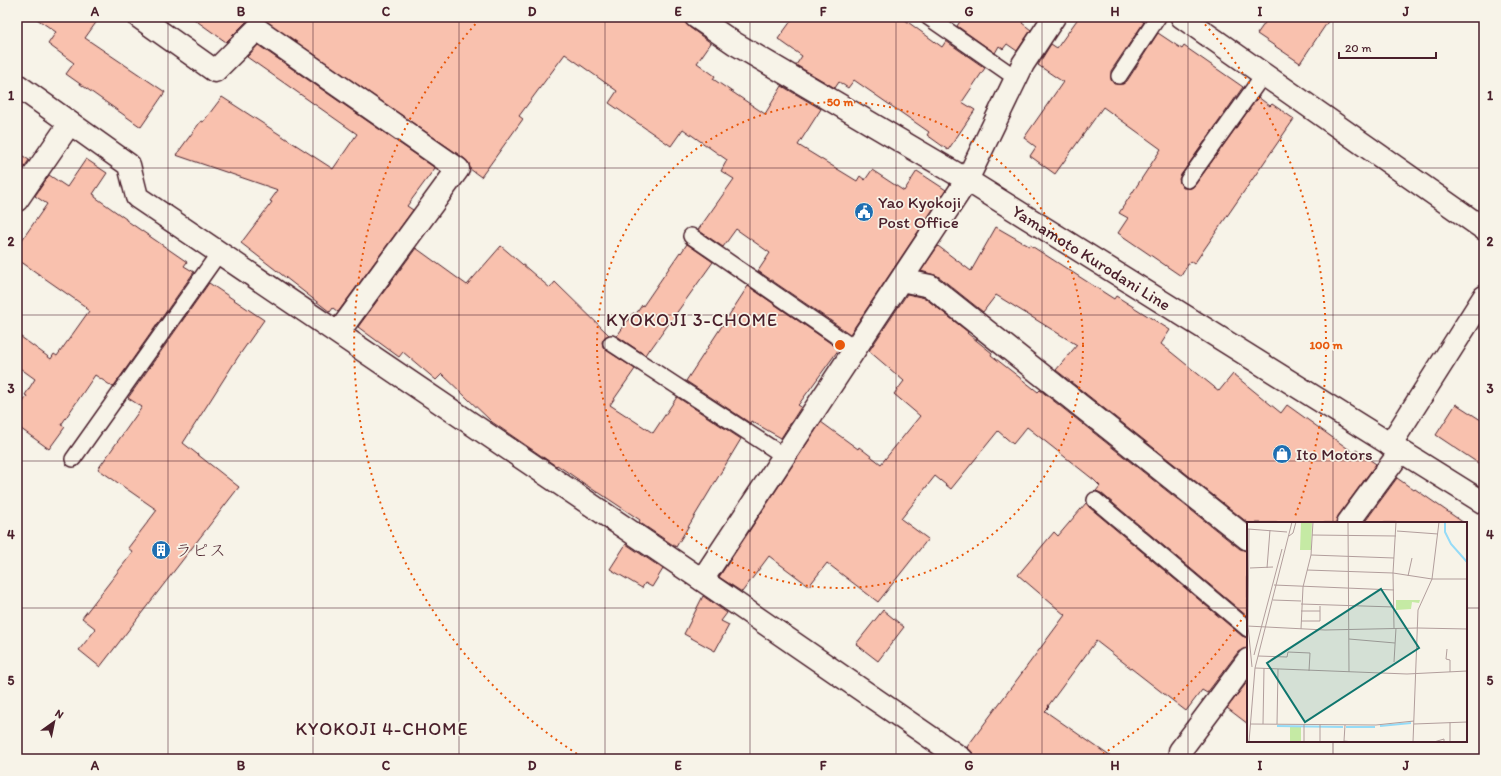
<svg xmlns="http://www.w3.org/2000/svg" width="1501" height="776" viewBox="0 0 1501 776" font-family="Itim,'Klee One',sans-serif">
	<rect width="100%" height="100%" fill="#f7f3e8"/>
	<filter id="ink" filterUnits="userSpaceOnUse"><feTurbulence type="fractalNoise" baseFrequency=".025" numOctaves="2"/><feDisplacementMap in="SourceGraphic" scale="8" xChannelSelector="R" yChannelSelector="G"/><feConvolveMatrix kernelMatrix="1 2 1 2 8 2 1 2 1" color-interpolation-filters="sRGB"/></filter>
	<g filter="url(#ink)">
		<path fill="#f9c1ae" stroke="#4a1f2b" d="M34,17H100L85,38L165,92L141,127L66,74L74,63L48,44L56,32Z
			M191,17H254L248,20L226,42Z
			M260,17H684L685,23L689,27L711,43L697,63L715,76L713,79L765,114L782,86L821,109L798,145L857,181L860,176L865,180L872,170L904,191L917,171L946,190L850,334L758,271L770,253L736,229L723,247L698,230L734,179L721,171L727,160L683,129L671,146L609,103L617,91L565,54L519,116L523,119L481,177L470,169L469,163L465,159Z
			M794,17H901L942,47L946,41L985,68L962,102L975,110L948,150L927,135L929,132L854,80L848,88L839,82L835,88L796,65L802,56L778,39Z
			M963,17H1026L1022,23L1031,30L1017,51L1007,44L1003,49L999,46L995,53L957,26Z
			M1079,17H1136L1144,22L1111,71V80L1114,84H1123L1127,81L1158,33L1182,49L1184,46L1243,87L1181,175L1179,179L1180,183L1183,188H1191L1195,185L1258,97L1270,106L1272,104L1294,119L1194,264L1190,261L1181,276L1118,233L1128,218L1119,213L1161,149L1103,107L1055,174L1030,156L1036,147L1024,138L1063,82L1038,65L1051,44L1057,48Z
			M1269,17H1331L1300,63L1257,34Z
			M258,45L435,168L407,206L413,210L338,312L333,308L330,312L241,243L272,202L270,201L278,190L176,155L201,121L203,122L222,97L333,169L357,134L247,57Z
			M17,152L29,160L17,178Z
			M86,159L107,173L93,194L95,195V197L126,219V220L187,262L184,266L194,272L113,387L95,375L61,425L65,427L49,449L17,426V411L27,396L25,395L35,379L17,366V334L51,359L54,354L57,356L89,311L85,308L86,307L17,259V247L47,204L35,196L49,175L67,187Z
			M996,227L1029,246L1030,245L1114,299L1116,296L1170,330L1161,344L1219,391L1233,374L1281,413L1287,405L1354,453L1356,450L1376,464L1338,516L1336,523H1248L1056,370L1077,345L996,295L983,312L938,276L921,271L938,246L971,271Z
			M687,244L713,262L650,350L649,349L645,355L617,336L633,313L636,314L642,305L643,306L680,252L681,253Z
			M501,246L550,288L555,282L609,335L604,338L602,342L603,347L606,350L635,369L610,405L653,433L677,397L741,439L676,547L639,522L640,520L598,492V493L557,465L556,466L492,422L442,374L436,380L403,352L399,357L358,327L416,248L467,285Z
			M209,283L264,320L238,357L183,443L239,487L100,667L79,650L96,629L82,618L133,552L128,548L157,510L98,469L142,407L128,398Z
			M748,286L839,349L799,404L798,405L801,407L781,438L751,421L750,423L686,381Z
			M907,294L925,298L968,332L967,333L992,353L991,355L1038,392L1040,390L1240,549L1248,551V617L1101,493L1096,491L1100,486L1094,480L1027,427L1013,444L998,431L951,489L935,476L901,519L928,539L878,602L827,563L809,586L769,556L742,592L719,577L821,422L858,449L859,447L881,464L920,416L894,394L904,381L869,351Z
			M1456,404L1484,422V467L1436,435Z
			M1397,478L1414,490L1415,489L1464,523H1364Z
			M1086,503L1089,507L1242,636L1248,638V648L1243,649L1238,652L1207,693L1202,690L1186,711L1096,641L1048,706L1049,707L1045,711L1114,759H974L973,753L967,747L1065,615L1018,575L1054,532L1058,536Z
			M626,544L663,569L652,587L645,583L642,588L610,569Z
			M703,596L727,613L721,621L729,625L715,651L684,634Z
			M883,610L904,627L878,661L856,644Z
			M1248,681V724L1227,708Z"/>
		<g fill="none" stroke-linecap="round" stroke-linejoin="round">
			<defs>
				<path id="lane" d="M928,17L1016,78
					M1119,76L1158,17
					M1188,180L1264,74
					M691,236L855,349
					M611,343L784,456
					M73,459L219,253
					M1095,500L1248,629"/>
				<path id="street" d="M139,17L215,71L257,29L458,169L338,333
					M1182,17L1484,229
					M17,85L129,165L137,197L702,580L962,759
					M17,200L70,123
					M901,280L930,286L1248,539
					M1390,445L1484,297
					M1348,523L1401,451
					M702,580L967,180L1023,64L1054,17
					M1180,751L1248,660"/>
				<g id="secondary">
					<path id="s1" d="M696,17L734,43L967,180L1484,503"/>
				</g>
			</defs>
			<use href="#lane" stroke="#4a1f2b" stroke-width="18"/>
			<use href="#street" stroke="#4a1f2b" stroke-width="25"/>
			<use href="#secondary" stroke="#4a1f2b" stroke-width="25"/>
			<use href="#lane" stroke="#f7f3e8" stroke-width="15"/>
			<use href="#street" stroke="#f7f3e8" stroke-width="22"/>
			<use href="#secondary" stroke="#f7f3e8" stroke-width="22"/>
		</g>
	</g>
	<path fill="none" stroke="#4a1f2b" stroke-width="1" stroke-opacity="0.55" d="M168,17V759M313,17V759M459,17V759M605,17V759M750,17V759M896,17V759M1042,17V759M1188,17V759M1333,17V523M17,168H1484M17,315H1484M17,461H1484M17,608H1248M1466,608H1484M1333,741V759"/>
	<g fill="none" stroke="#e8590c" stroke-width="2" stroke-dasharray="2 4">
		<circle cx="840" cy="345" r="243"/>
		<path d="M1248 610A486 486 0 0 1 1098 757M582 757A486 486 0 0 1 479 20M1201 20A486 486 0 0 1 1294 519"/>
	</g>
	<defs>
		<symbol id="civic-disc" viewBox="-11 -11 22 22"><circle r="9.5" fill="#1f6fb2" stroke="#f7f3e8"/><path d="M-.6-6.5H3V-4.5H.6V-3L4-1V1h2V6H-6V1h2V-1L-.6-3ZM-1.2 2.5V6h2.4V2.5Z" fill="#fff"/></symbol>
		<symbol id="shop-disc" viewBox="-11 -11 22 22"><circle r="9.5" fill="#1f6fb2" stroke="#f7f3e8"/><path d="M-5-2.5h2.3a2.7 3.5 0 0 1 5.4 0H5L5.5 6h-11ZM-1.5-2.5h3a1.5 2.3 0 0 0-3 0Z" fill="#fff"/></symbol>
		<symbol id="building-disc" viewBox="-11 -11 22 22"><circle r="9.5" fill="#1f6fb2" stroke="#f7f3e8"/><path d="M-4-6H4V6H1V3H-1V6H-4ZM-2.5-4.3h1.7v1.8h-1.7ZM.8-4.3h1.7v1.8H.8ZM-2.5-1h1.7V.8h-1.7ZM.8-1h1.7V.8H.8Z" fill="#fff"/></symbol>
	</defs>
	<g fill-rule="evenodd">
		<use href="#civic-disc" x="853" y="201" width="22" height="22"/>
		<use href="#shop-disc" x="1271" y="443" width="22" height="22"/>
		<use href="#building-disc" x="150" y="539" width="22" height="22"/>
	</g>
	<g text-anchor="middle" stroke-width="3.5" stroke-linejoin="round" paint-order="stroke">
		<g font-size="17" fill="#4a1f2b" stroke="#f7f3e8" text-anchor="start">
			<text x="878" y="208">Yao Kyokoji<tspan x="878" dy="20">Post Office</tspan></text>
			<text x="1296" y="460">Ito Motors</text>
			<text x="175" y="556">ラピス</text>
		</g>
		<g font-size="17" fill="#4a1f2b" stroke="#f7f3e8">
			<text dy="6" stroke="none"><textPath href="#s1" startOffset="463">Yamamoto Kurodani Line</textPath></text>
		</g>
		<g font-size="18" letter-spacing="1" fill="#4a1f2b" stroke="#f7f3e8">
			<text x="692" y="326">KYOKOJI 3-CHOME</text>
			<text x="382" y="735">KYOKOJI 4-CHOME</text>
		</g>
	</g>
	<g transform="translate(1247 522)">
		<rect width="220" height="220" fill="#f7f3e8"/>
		<path d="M54,0H65L64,28H53ZM149,78H173L172,81L165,80L164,87L149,88ZM43,205H54V220H43Z" fill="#c5eaa4"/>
		<path fill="none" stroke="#95dbf7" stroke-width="2" d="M198,0V10L204,22L220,40M30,204L96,205M133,204L164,201M99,205H128"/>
		<path fill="none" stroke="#b29e9c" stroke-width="1" d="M101,0L102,150M1,7L40,10M2,7L1,104L5,145M150,9L191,12M65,13L149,14M42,14L46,11L49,0M64,33L147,36M3,46L26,45M20,46L23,8M60,48L146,51L185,57H220M161,54L165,36M27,63L147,68M26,78L54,79M54,82L147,85M54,89H73M54,99H73V84M0,104L78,108L171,106M147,106L146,51L149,0M171,106L220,107M54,107L56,65L64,33L66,0M102,117L148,121M200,127L199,137L203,138V150M7,133L35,27M11,134L40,135L41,130L63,131L62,149M147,140L149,106M8,146L160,152L220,149M203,200V220M3,202L129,203L167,199M16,202L17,146M30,202L31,147M167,202L220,200M98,203L97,219L106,220M2,220L8,146L45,0M57,220V202M73,220V202M166,220L171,88L185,57L192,0M187,220L197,217V220"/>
		<path fill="#0f766e" fill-opacity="0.15" stroke="#0f766e" stroke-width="2" d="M134,67L172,126L58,200L20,141Z"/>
		<rect width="220" height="220" fill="none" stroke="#4a1f2b" stroke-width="2"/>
	</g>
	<circle cx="840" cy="345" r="6" fill="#e8590c" stroke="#f7f3e8" stroke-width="2"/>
	<g font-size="12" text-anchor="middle" font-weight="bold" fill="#e8590c" stroke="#f7f3e8" stroke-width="3.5" stroke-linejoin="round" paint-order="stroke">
		<text x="840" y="106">50 m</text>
		<text x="1326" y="349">100 m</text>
	</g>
	<rect width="1501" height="776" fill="none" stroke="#f7f3e8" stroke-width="44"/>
	<g transform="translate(54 722) rotate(33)" stroke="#f7f3e8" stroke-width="3" paint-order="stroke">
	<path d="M0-3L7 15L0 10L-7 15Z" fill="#4a1f2b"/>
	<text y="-6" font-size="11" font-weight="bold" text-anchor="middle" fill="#4a1f2b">N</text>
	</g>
	<path d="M1339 52v6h97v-6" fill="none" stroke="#4a1f2b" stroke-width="2"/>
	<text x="1345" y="52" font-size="12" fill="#4a1f2b" stroke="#f7f3e8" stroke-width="3" paint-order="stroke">20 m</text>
	<rect x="22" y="22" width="1457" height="732" fill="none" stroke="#4a1f2b" stroke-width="1.5"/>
	<g font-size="13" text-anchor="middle" font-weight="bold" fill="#4a1f2b">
		<text x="95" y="16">A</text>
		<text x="241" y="16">B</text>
		<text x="386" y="16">C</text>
		<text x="532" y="16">D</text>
		<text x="678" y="16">E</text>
		<text x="823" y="16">F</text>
		<text x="969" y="16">G</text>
		<text x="1115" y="16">H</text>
		<text x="1260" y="16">I</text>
		<text x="1406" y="16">J</text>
		<text x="11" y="100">1</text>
		<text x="1490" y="100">1</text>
		<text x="11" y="246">2</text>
		<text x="1490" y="246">2</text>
		<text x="11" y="393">3</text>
		<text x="1490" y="393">3</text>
		<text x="11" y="539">4</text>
		<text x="1490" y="539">4</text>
		<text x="11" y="685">5</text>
		<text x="1490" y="685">5</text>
		<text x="95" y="770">A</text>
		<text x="241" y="770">B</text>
		<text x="386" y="770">C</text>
		<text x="532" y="770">D</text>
		<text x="678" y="770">E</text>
		<text x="823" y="770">F</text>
		<text x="969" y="770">G</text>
		<text x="1115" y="770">H</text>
		<text x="1260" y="770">I</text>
		<text x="1406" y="770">J</text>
	</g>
</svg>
